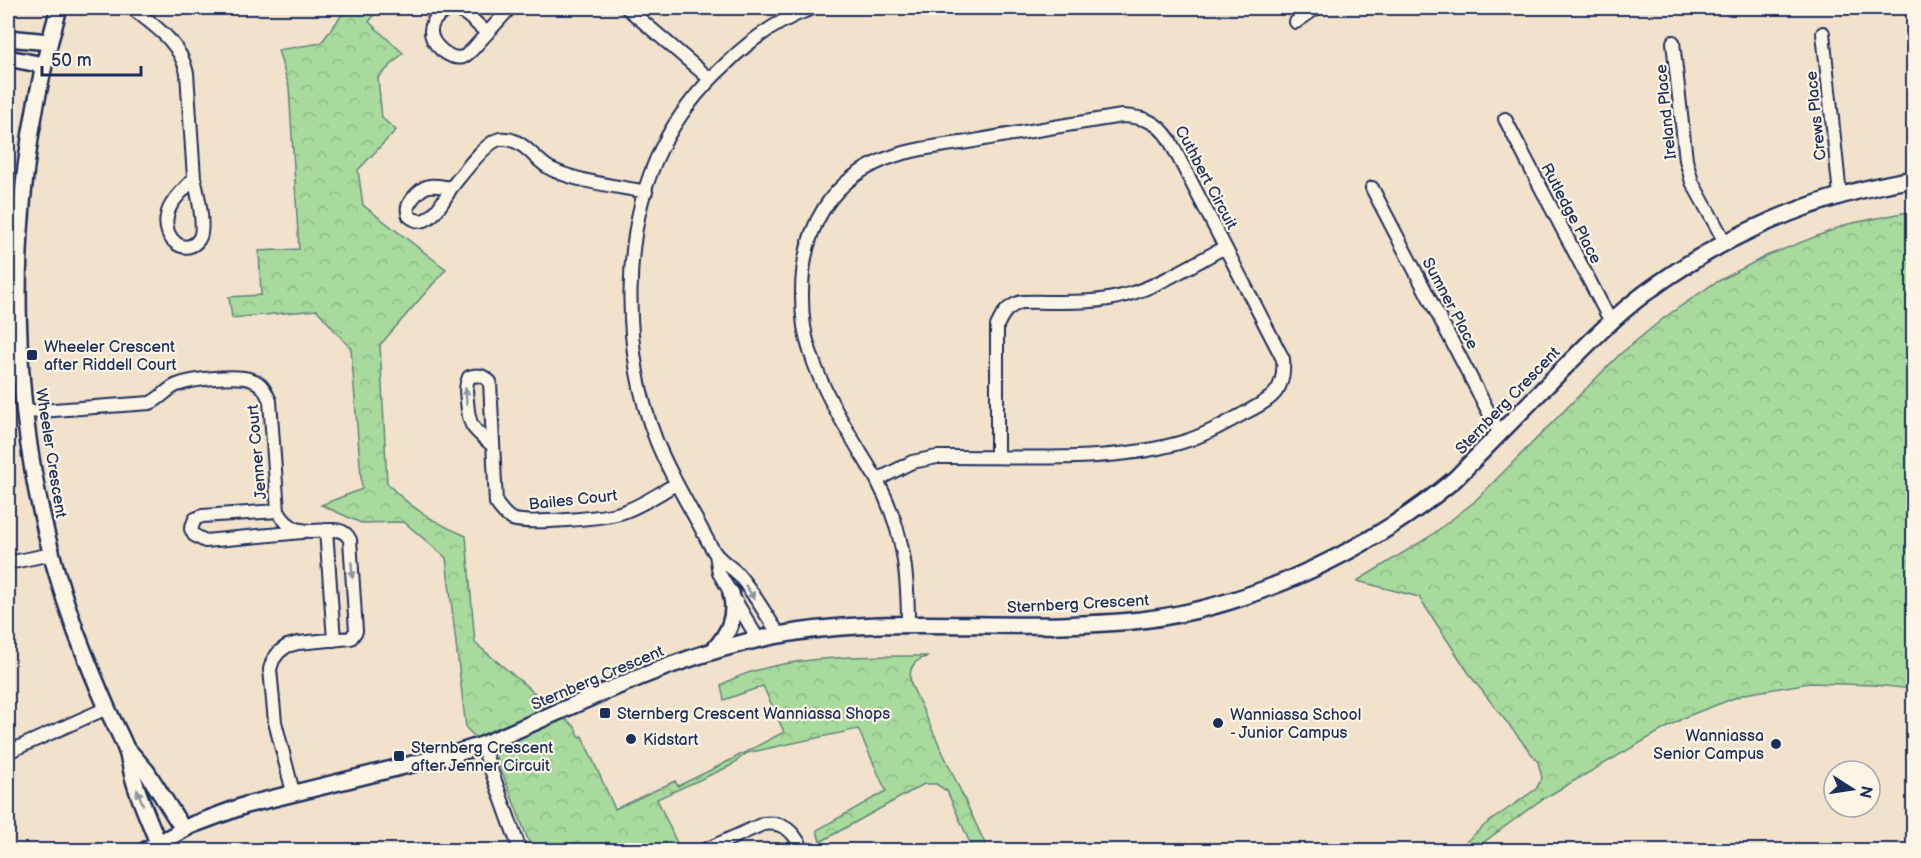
<svg xmlns="http://www.w3.org/2000/svg" width="1921" height="858" viewBox="0 0 1921 858" font-family="'Balsamiq Sans',sans-serif">
	<defs>
		<pattern id="park-crowns" width="20" height="18" patternUnits="userSpaceOnUse" patternTransform="scale(1.5)"><rect width="20" height="18" fill="#a7da9c"/><path d="M2 6a3 3 0 1 1 6 0M12 15a3 3 0 1 1 6 0" fill="none" stroke="#8fbb89"/></pattern>
	</defs>
	<rect width="100%" height="100%" fill="#f2e2cb"/>
	<filter id="ink" filterUnits="userSpaceOnUse"><feTurbulence type="fractalNoise" baseFrequency=".0167" numOctaves="2"/><feDisplacementMap in="SourceGraphic" scale="12" xChannelSelector="R" yChannelSelector="G"/><feConvolveMatrix kernelMatrix="1 2 1 2 8 2 1 2 1" color-interpolation-filters="sRGB"/></filter>
	<g filter="url(#ink)">
		<path fill="url(#park-crowns)" stroke="#61847d" stroke-width="1.5" d="M347,8H379L369,22L403,53L378,78L382,118L396,130L358,170L363,205L446,269L380,345L387,483C408,506 437,524 466,536L475,643L575,727L579,737L582,736L615,809L675,781L678,786L717,767L784,732L763,686L724,700L721,685C774,654 868,656 929,656C913,660 908,668 911,684L988,850H973L947,791L936,784H924L820,842L817,830L886,791L858,729L747,753L730,766L657,799L677,843L661,850H532L497,759L466,728L446,558L404,522L361,523L321,505L362,489L351,349L317,310L232,318L229,297L261,295L259,251L299,249L289,87L278,50L321,43Z
			M1913,211V689L1874,685L1809,683L1745,694L1685,717L1541,800L1473,850H1457L1486,824L1536,789L1542,778L1538,762L1472,678L1419,597L1357,581L1429,537L1474,502L1619,355L1665,317L1713,284L1766,256L1848,224Z"/>
		<g fill="none" stroke-linecap="round" stroke-linejoin="round">
			<defs>
				<path id="minor" d="M132,8C156,27 180,42 187,73L194,178C197,190 206,229 199,239C187,257 162,241 167,216C169,202 185,189 194,178
					M627,8L710,79
					M1296,22L1316,8
					M487,33C479,26 471,17 462,12C449,5 432,17 431,30C430,44 450,61 463,57C466,56 468,53 471,51L510,8
					M1823,33L1840,195
					M1673,42L1686,160L1692,182L1725,242
					M1505,119L1611,322
					M451,188C442,203 428,232 409,216C406,208 408,205 413,198C426,182 432,185 451,188C461,176 485,142 500,139C522,136 534,160 551,169C578,182 616,186 646,192
					M1372,188L1500,434
					M8,213L21,214
					M26,412L150,403C160,399 167,389 177,385C192,379 237,374 252,380C262,383 266,392 270,401L278,511C299,551 338,514 350,540L356,631L351,638L298,643L287,646L279,652L273,660L270,669L275,722L293,792
					M492,445C472,428 469,427 467,401C466,392 465,385 469,377C478,374 483,375 490,382L496,503C501,509 505,516 512,519C528,525 606,518 623,512C641,506 658,494 676,484
					M997,456V326C1003,313 1007,307 1021,302C1055,301 1093,305 1126,295C1159,286 1195,263 1225,247
					M877,480C853,439 824,397 810,351C804,334 802,315 802,297C801,229 830,176 897,155C922,147 948,145 974,141C1023,132 1072,124 1122,116C1143,117 1157,121 1169,139L1283,359C1286,394 1269,400 1241,415C1221,426 1201,437 1179,443C1104,464 1015,456 937,457L912,462L877,480C903,530 908,570 908,625
					M278,511L202,516L195,519L191,529L194,535L205,541L302,532
					M326,530L334,640
					M716,554L719,573L758,639
					M8,563L52,554
					M779,634C765,614 752,589 735,571C728,565 720,560 715,553C708,543 703,531 697,521C682,494 667,468 656,440C622,353 620,231 662,147C678,115 700,88 726,64C750,40 781,19 813,8
					M482,745L520,850
					M8,752L107,708
					M705,850L763,824C784,821 794,832 803,850"/>
				<path id="tertiary" d="M59,8C0,210 4,433 76,632C86,658 96,683 107,708C113,722 121,735 126,749C130,759 131,770 134,780C140,801 150,822 158,843
					M8,38L49,42
					M8,58L43,65
					M714,650C729,633 737,616 731,593
					M129,751L147,772L183,829
					M146,850L192,825L246,805L457,753L482,745C585,702 686,648 797,632C884,619 973,627 1061,625C1090,624 1120,623 1149,619C1256,605 1373,548 1455,479C1488,445 1521,412 1554,378C1583,349 1611,319 1644,294C1723,235 1816,195 1914,179"/>
			</defs>
			<use href="#minor" stroke="#1b2f5e" stroke-width="16"/>
			<use href="#tertiary" stroke="#1b2f5e" stroke-width="20"/>
			<use href="#minor" stroke="#fcf5e5" stroke-width="12"/>
			<use href="#tertiary" stroke="#fcf5e5" stroke-width="15"/>
		</g>
		<defs><path id="oneway-solid" d="M-6-.8H1V-3.2L6.5 0L1 3.2V.8H-6Z" transform="scale(1.5)"/></defs>
		<g fill="#8c92a2">
			<use href="#oneway-solid" transform="translate(466 396) rotate(-94)"/>
			<use href="#oneway-solid" transform="translate(352 570) rotate(86)"/>
			<use href="#oneway-solid" transform="translate(750 592) rotate(55)"/>
			<use href="#oneway-solid" transform="translate(140 797) rotate(-111)"/>
		</g>
	</g>
	<g fill="#1b2f5e" stroke="#fcf5e5" stroke-width="2">
		<rect x="26" y="349" width="12" height="12" rx="3"/>
		<rect x="599" y="707" width="12" height="12" rx="3"/>
		<circle cx="1218" cy="723" r="6"/>
		<circle cx="631" cy="739" r="6"/>
		<circle cx="1776" cy="744" r="6"/>
		<rect x="393" y="750" width="12" height="12" rx="3"/>
	</g>
	<g text-anchor="middle" stroke-width="4.5" stroke-linejoin="round" paint-order="stroke">
		<g font-size="16" fill="#1b2f5e" stroke="#fcf5e5">
			<text transform="translate(1665 112) rotate(-96)" y="6">Ireland Place</text>
			<text transform="translate(1815 116) rotate(-96)" y="6">Crews Place</text>
			<text transform="translate(1207 177) rotate(62)" y="6">Cuthbert Circuit</text>
			<text transform="translate(1572 213) rotate(62)" y="6">Rutledge Place</text>
			<text transform="translate(1451 303) rotate(62)" y="6">Sumner Place</text>
			<text transform="translate(1507 400) rotate(-46)" y="6">Sternberg Crescent</text>
			<text transform="translate(256 452) rotate(-95)" y="6">Jenner Court</text>
			<text transform="translate(52 453) rotate(81)" y="6">Wheeler Crescent</text>
			<text transform="translate(573 499) rotate(-6)" y="6">Bailes Court</text>
			<text transform="translate(1078 603) rotate(-3)" y="6">Sternberg Crescent</text>
			<text transform="translate(597 677) rotate(-23)" y="6">Sternberg Crescent</text>
		</g>
		<g font-size="16" fill="#1b2f5e" stroke="#fcf5e5" text-anchor="start">
			<text x="44" y="352">Wheeler Crescent<tspan x="44" dy="18">after Riddell Court</tspan></text>
			<text x="617" y="719">Sternberg Crescent Wanniassa Shops</text>
			<text x="1230" y="720">Wanniassa School<tspan x="1230" dy="18">- Junior Campus</tspan></text>
			<text x="1764" y="741" text-anchor="end">Wanniassa<tspan x="1764" dy="18">Senior Campus</tspan></text>
			<text x="643" y="745">Kidstart</text>
			<text x="411" y="753">Sternberg Crescent<tspan x="411" dy="18">after Jenner Circuit</tspan></text>
		</g>
	</g>
	<rect width="1921" height="858" fill="none" stroke="#fcf5e5" stroke-width="30"/>
	<rect x="15" y="15" width="1891" height="828" fill="none" stroke="#1b2f5e" stroke-width="2" filter="url(#ink)"/>
	<g transform="translate(1852 789) rotate(102)"><circle r="28" fill="#fcf5e5" stroke="#a2a6af" stroke-width="1.5"/>
	<path d="M0-4.5L10 22L0 15L-10 22Z" fill="#1b2f5e"/>
	<text y="-9" font-size="16" font-weight="bold" text-anchor="middle" fill="#1b2f5e">N</text>
	</g>
	<path d="M42 66v9h99v-9" fill="none" stroke="#1b2f5e" stroke-width="3"/>
	<text x="51" y="66" font-size="18" fill="#1b2f5e" stroke="#fcf5e5" stroke-width="4.5" paint-order="stroke">50 m</text>
</svg>
